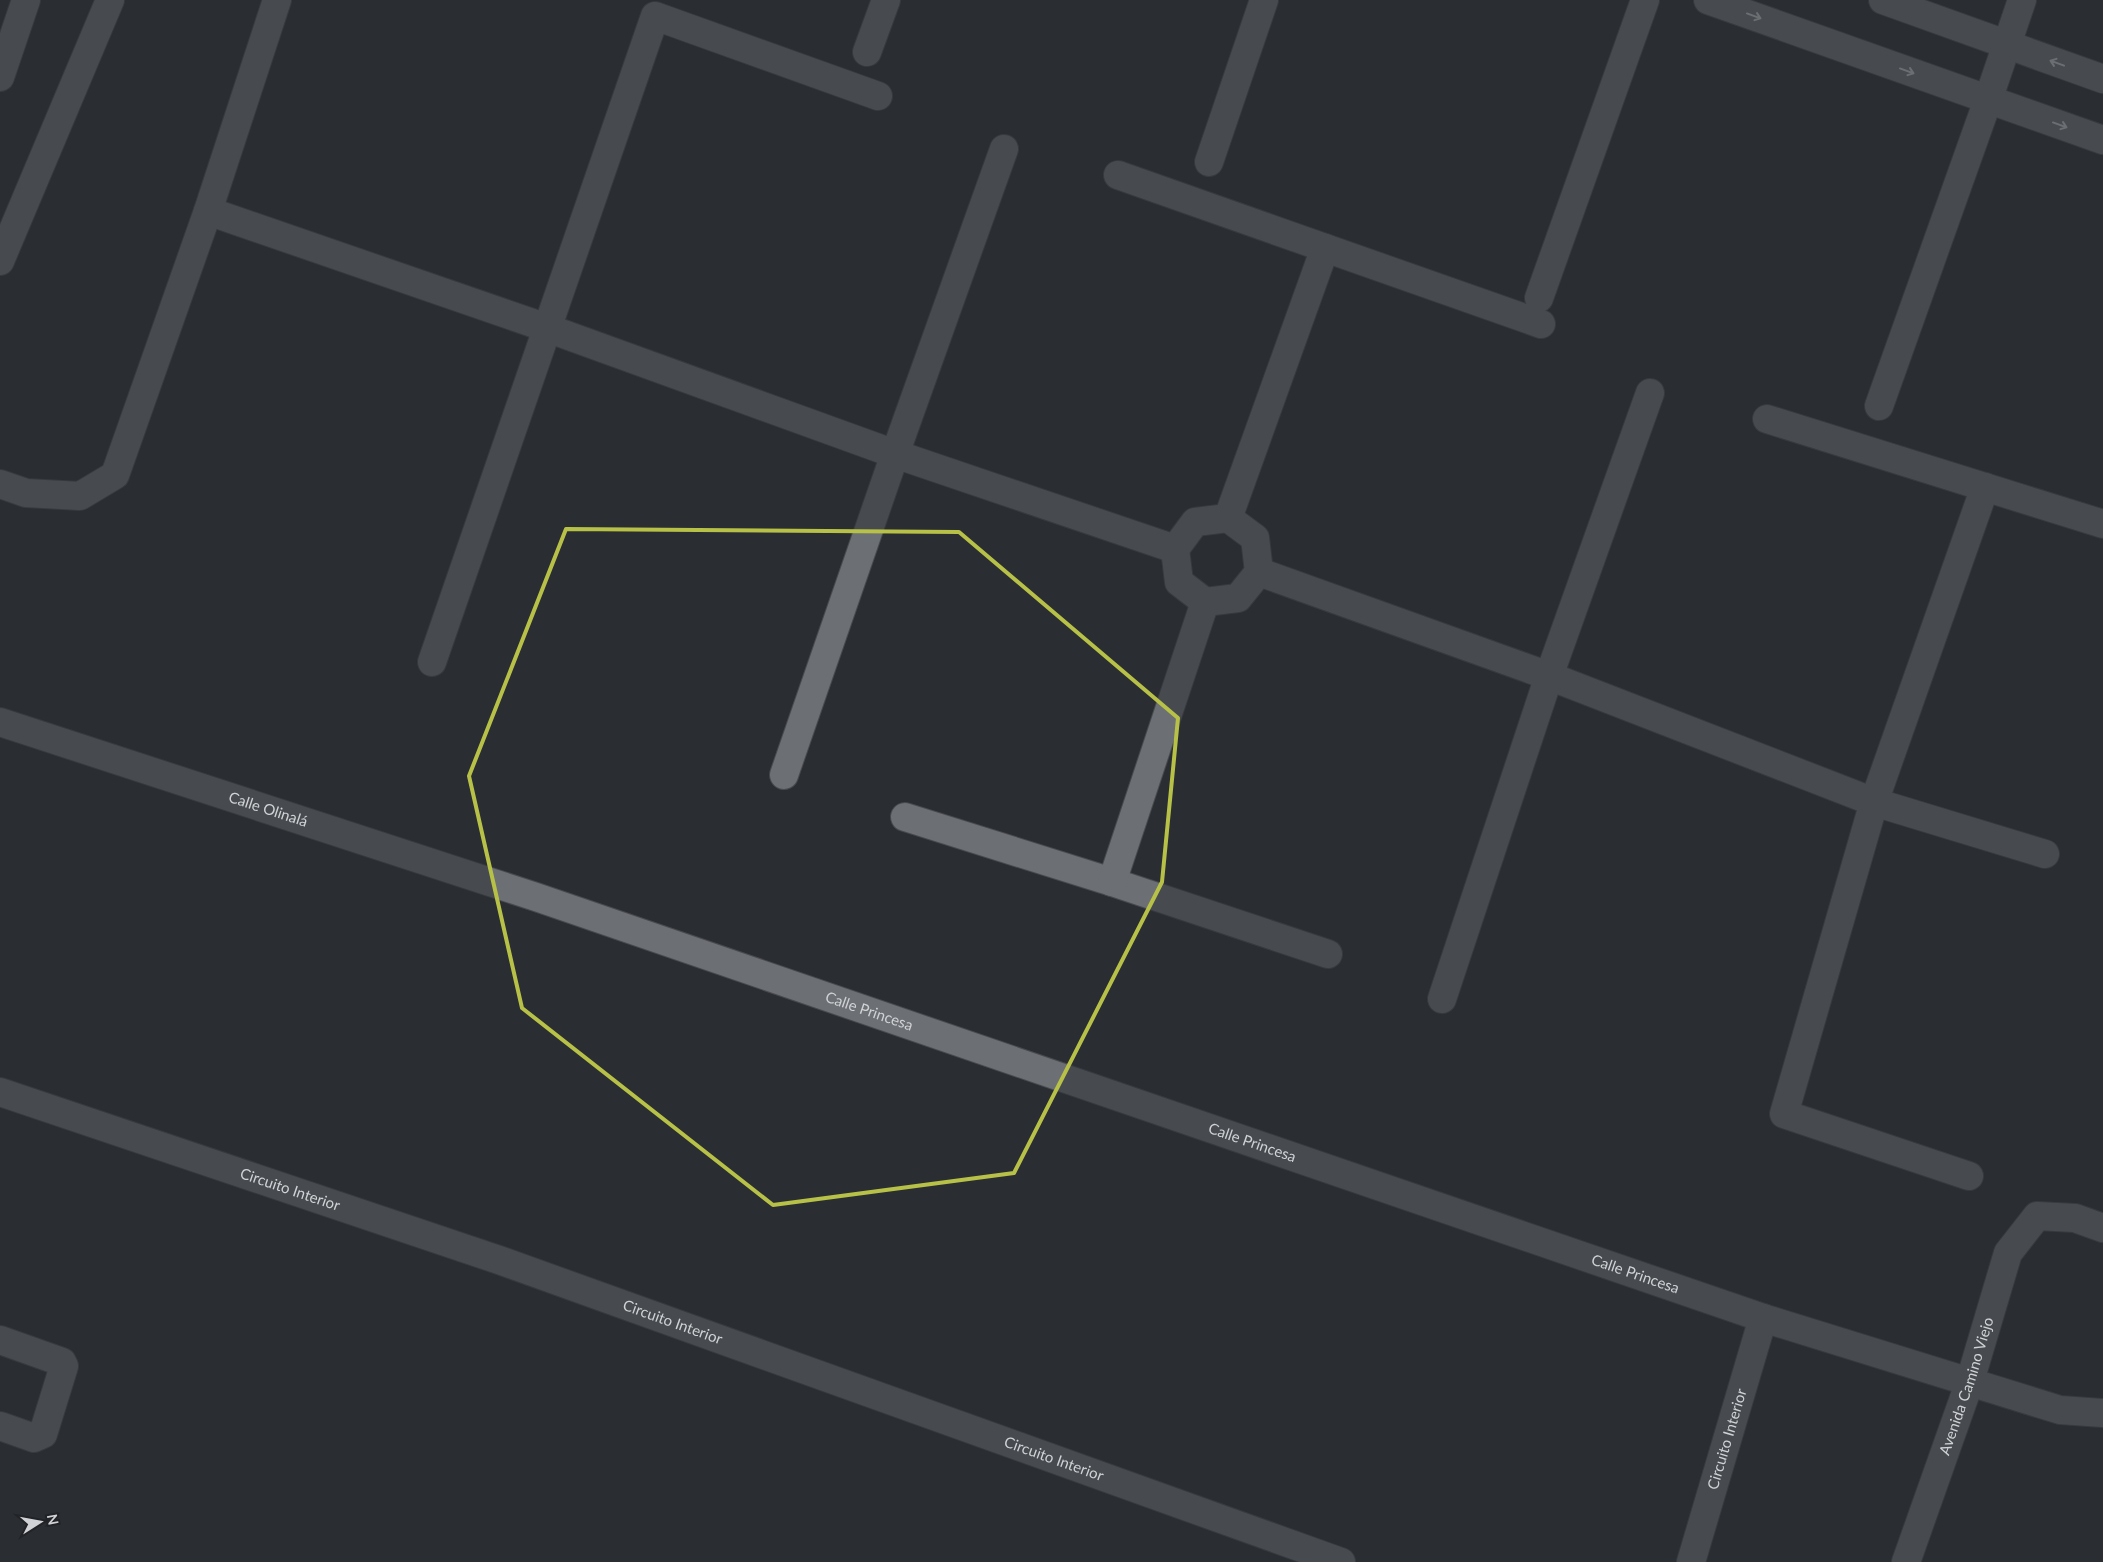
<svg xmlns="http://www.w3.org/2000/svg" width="2103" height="1562" viewBox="0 0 2103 1562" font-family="Lato,sans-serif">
	<rect width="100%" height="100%" fill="#2a2d31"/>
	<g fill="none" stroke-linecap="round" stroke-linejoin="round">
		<defs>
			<g id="minor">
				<path d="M1708,0L2103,140"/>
				<path d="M1883,0L2103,79"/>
				<path d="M867,52L886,0"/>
				<path d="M0,77L26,0"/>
				<path d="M1209,162L1264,0"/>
				<path d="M1118,175L1541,324"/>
				<path d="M208,211L547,328L895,454L1175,549"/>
				<path d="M0,261L110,0"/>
				<path d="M1539,298L1645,0"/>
				<path d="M1879,406L1988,100L2022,0"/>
				<path d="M1767,419L2103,524"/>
				<path d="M0,484L26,493L80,496L115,475L208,211L277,0"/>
				<path d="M1228,518L1325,248"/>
				<path d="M1228,518L1255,538L1259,572L1238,598L1205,602L1179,582L1175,549L1195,522Z"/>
				<path d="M1259,572L1549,676L1874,802L2045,854"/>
				<path d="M432,662L655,16L878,96"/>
				<path id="s1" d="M0,722L536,897L1763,1318L2060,1410L2103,1413"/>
				<path d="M784,775L895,454L1004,149"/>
				<path d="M905,817L1112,882L1328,954"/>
				<path d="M1112,882L1205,602"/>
				<path d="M1442,999L1549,676L1650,393"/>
				<path id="s2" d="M0,1092L499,1260L1341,1562"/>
				<path d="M1969,1176L1784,1114L1874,802L1985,487"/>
				<path d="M0,1340L62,1362L64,1366L43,1434L34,1438L0,1426"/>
				<path id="s3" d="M1691,1562L1763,1318"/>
				<path id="s4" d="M1906,1562L1970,1381L2008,1253L2037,1216L2075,1218L2103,1228"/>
			</g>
		</defs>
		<use href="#minor" stroke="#484a4e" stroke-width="30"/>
		<use href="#minor" stroke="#6c6f74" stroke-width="28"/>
	</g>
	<defs><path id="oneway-shaft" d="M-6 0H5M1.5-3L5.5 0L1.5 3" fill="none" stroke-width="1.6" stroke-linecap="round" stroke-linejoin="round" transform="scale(1.25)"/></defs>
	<g stroke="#bcbec2">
		<use href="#oneway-shaft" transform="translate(1754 16) rotate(20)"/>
		<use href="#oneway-shaft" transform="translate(2057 63) rotate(-160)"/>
		<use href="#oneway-shaft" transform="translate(1907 71) rotate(20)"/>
		<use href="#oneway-shaft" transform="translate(2060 125) rotate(20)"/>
	</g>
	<path d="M0 0H2103V1562H0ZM566,529L959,532L1178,718L1162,882L1014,1173L773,1205L522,1008L469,776Z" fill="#2a2d31" fill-opacity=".55" fill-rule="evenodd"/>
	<path fill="none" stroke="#b7c148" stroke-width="4" stroke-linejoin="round" d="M566,529L959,532L1178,718L1162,882L1014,1173L773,1205L522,1008L469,776Z"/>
	<g text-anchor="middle" stroke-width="5" stroke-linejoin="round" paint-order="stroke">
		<g font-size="15" fill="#d0d2d5" stroke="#212327">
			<text dy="5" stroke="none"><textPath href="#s1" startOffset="282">Calle Olinalá</textPath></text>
			<text dy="5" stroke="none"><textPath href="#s1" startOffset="916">Calle Princesa</textPath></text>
			<text dy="5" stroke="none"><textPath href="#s1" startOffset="1321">Calle Princesa</textPath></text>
			<text dy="5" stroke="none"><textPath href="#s2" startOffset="306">Circuito Interior</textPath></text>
			<text dy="5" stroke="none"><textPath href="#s1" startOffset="1726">Calle Princesa</textPath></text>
			<text dy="5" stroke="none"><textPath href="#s2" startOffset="711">Circuito Interior</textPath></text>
			<text dy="5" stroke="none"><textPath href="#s4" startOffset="186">Avenida Camino Viejo</textPath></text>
			<text dy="5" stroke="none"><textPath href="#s3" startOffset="128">Circuito Interior</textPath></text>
			<text dy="5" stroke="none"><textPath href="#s2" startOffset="1116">Circuito Interior</textPath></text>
		</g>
	</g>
	<g transform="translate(40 1522) rotate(79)" stroke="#212327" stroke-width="4" paint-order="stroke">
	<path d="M0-4L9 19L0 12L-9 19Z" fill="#d0d2d5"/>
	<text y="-8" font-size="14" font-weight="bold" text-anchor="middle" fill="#d0d2d5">N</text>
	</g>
</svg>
